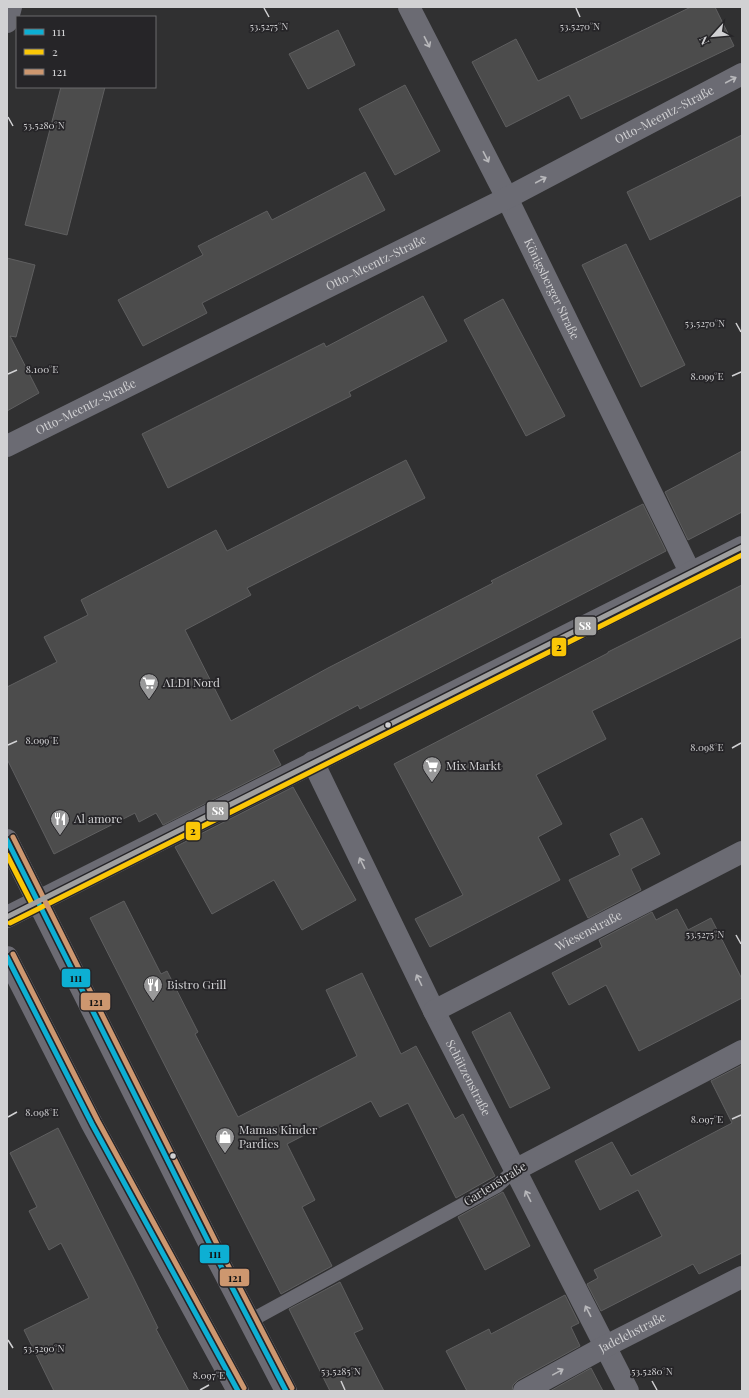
<svg xmlns="http://www.w3.org/2000/svg" width="749" height="1398" viewBox="0 0 749 1398" font-family="'Playfair Display',serif">
	<rect width="100%" height="100%" fill="#303031"/>
	<path fill="#4c4c4c" stroke="#5f5f60" d="M691,7H715L734,46L581,119L569,95L506,127L472,62L516,39L538,81Z
		M338,30L355,65L308,89L289,54Z
		M405,85L440,151L395,175L359,109Z
		M61,87H105L67,235L25,225Z
		M742,135V195L650,240L627,192Z
		M365,172L385,210L202,303L207,313L143,346L118,300L203,255L198,246L267,211L272,220Z
		M626,244L685,365L641,387L582,265Z
		M7,258L35,265L16,337L10,336L39,393L7,411Z
		M423,296L447,341L349,392L351,396L168,488L142,434L324,343L326,347Z
		M503,299L565,416L526,436L464,320Z
		M742,451V512L688,540L665,492Z
		M406,460L425,498L247,588L251,595L185,630L231,721L328,668L493,583L491,581L643,504L666,551L360,709L358,705L273,750L281,765L163,825L156,813L139,822L135,813L54,854L7,759V687L57,662L44,637L88,615L81,600L216,530L227,551Z
		M742,585V637L592,711L606,739L536,775L562,824L538,837L560,880L430,947L415,919L463,895L394,764L608,653V652Z
		M293,787L356,900L302,930L274,880L212,914L175,847Z
		M642,818L660,854L631,869L641,890L588,918L569,880L620,855L610,834Z
		M124,901L161,974L167,971L198,1032L195,1034L238,1117L357,1056L326,990L362,973L401,1054L416,1046L455,1119L463,1114L495,1176L456,1198L408,1103L380,1117L371,1101L287,1144L315,1200L302,1207L332,1266L281,1294L90,918Z
		M677,909L688,930L711,918L742,979V998L639,1051L606,985L569,1005L552,973L602,947L599,940L652,912L656,920Z
		M510,1012L550,1088L510,1108L472,1032Z
		M742,1065V1253L699,1274L693,1264L601,1311L587,1284L598,1278L594,1270L662,1236L638,1190L600,1210L575,1161L612,1142L631,1176L732,1123L711,1081Z
		M58,1128L133,1277L158,1328L156,1329L189,1391H54L24,1330L89,1298L61,1243L49,1250L29,1211L37,1207L10,1153Z
		M503,1192L530,1246L485,1270L458,1217Z
		M340,1282L363,1329L354,1333L384,1391H330L289,1309Z
		M565,1295L579,1323L571,1327L580,1346L518,1380L513,1385L512,1391H467L446,1351L489,1329L491,1334Z
		M591,1368L603,1391H550Z"/>
	<g fill="none" stroke-linecap="round" stroke-linejoin="round">
		<path stroke="#6b6b73" stroke-width="14" d="M250,1321L497,1186L515,1170"/>
		<g stroke="#6b6b73" stroke-width="22">
			<path id="s1" d="M409,7L507,198L690,572"/>
			<path d="M7,22L11,7"/>
			<path id="s2" d="M7,446L507,198L742,74"/>
			<path id="s3" d="M313,762L434,1011L628,1391"/>
			<path d="M7,917L742,547"/>
			<path id="s4" d="M434,1011L742,852"/>
			<path d="M515,1170L742,1051"/>
			<path id="s5" d="M524,1391L606,1346L742,1277"/>
		</g>
		<path stroke="#6c6b73" stroke-width="22" d="M7,840L211,1247L286,1391
			M7,957L92,1124L238,1391"/>
		<defs>
			<path id="bus-1" d="M7,840L211,1247L286,1391
				M7,957L92,1124L238,1391"/>
			<path id="bus-2" d="M7,855L32,904
				M10,923L742,555"/>
			<path id="bus-3" d="M13,837L217,1244L292,1388
				M13,954L98,1121L244,1388"/>
			<path id="bus-4" d="M7,917L742,547"/>
		</defs>
		<use href="#bus-1" stroke="#262528" stroke-width="8"/>
		<use href="#bus-2" stroke="#262528" stroke-width="8"/>
		<use href="#bus-3" stroke="#262528" stroke-width="8"/>
		<use href="#bus-4" stroke="#262528" stroke-width="8"/>
		<use href="#bus-1" stroke="#0dafd3" stroke-width="5"/>
		<use href="#bus-2" stroke="#fbc707" stroke-width="5"/>
		<use href="#bus-3" stroke="#cd976f" stroke-width="5"/>
		<use href="#bus-4" stroke="#a0a0a0" stroke-width="5"/>
	</g>
	<defs><path id="oneway-shaft" d="M-6 0H5M1.5-3L5.5 0L1.5 3" fill="none" stroke-width="1.6" stroke-linecap="round" stroke-linejoin="round"/></defs>
	<g stroke="#b8b8bb">
		<use href="#oneway-shaft" transform="translate(427 42) rotate(63)"/>
		<use href="#oneway-shaft" transform="translate(731 80) rotate(-28)"/>
		<use href="#oneway-shaft" transform="translate(486 157) rotate(63)"/>
		<use href="#oneway-shaft" transform="translate(541 180) rotate(-28)"/>
		<use href="#oneway-shaft" transform="translate(362 863) rotate(-116)"/>
		<use href="#oneway-shaft" transform="translate(419 980) rotate(-116)"/>
		<use href="#oneway-shaft" transform="translate(528 1196) rotate(-117)"/>
		<use href="#oneway-shaft" transform="translate(588 1311) rotate(-117)"/>
		<use href="#oneway-shaft" transform="translate(558 1372) rotate(-29)"/>
	</g>
	<path fill="none" stroke="#d1d1d3" stroke-width="1.5" d="M264,8L269,17M576,8L580,17M8,117L13,126M736,323L741,332M8,374L17,370M732,376L741,372M8,745L17,741M732,748L741,743M736,935L741,944M8,1117L17,1112M732,1119L741,1115M8,1340L13,1348M341,1381L345,1390M652,1381L657,1390M200,1390L209,1385"/>
	<defs>
		<symbol id="supermarket-pin" viewBox="-11 -11 22 30"><path d="M0 17L-7.5 6A9.5 9.5 0 1 1 7.5 6Z" fill="#99999a" stroke="#262528"/><path d="M-6-5.5h2.5l.6 2H6L4.5 2H-2.5L-4.4-4H-6ZM-1.5 3.2a1.3 1.3 0 1 0 .1 0ZM3 3.2a1.3 1.3 0 1 0 .1 0Z" fill="#fff"/></symbol>
		<symbol id="restaurant-pin" viewBox="-11 -11 22 30"><path d="M0 17L-7.5 6A9.5 9.5 0 1 1 7.5 6Z" fill="#99999a" stroke="#262528"/><path d="M-5-6h1v4h1v-4h1v4h1v-4h1v5L-1.5 .5V6h-2V.5L-5-1ZM5-6V6H3V1.5H1.5Q1.5-4 5-6Z" fill="#fff"/></symbol>
		<symbol id="shop-pin" viewBox="-11 -11 22 30"><path d="M0 17L-7.5 6A9.5 9.5 0 1 1 7.5 6Z" fill="#99999a" stroke="#262528"/><path d="M-5-2.5h2.3a2.7 3.5 0 0 1 5.4 0H5L5.5 6h-11ZM-1.5-2.5h3a1.5 2.3 0 0 0-3 0Z" fill="#fff"/></symbol>
	</defs>
	<g fill-rule="evenodd">
		<use href="#supermarket-pin" x="138" y="672" width="22" height="30"/>
		<use href="#supermarket-pin" x="421" y="755" width="22" height="30"/>
		<use href="#restaurant-pin" x="49" y="808" width="22" height="30"/>
		<use href="#restaurant-pin" x="142" y="974" width="22" height="30"/>
		<use href="#shop-pin" x="214" y="1126" width="22" height="30"/>
	</g>
	<g fill="#d1d1d3" stroke="#262528" stroke-width="1.5">
		<circle cx="388" cy="725" r="3.5"/>
		<circle cx="173" cy="1156" r="3.5"/>
	</g>
	<g text-anchor="middle" stroke-width="3.5" stroke-linejoin="round" paint-order="stroke">
		<g font-size="12" fill="#d1d1d3" stroke="#262528">
			<text dy="4" stroke="none"><textPath href="#s2" startOffset="736">Otto-Meentz-Straße</textPath></text>
			<text dy="4" stroke="none"><textPath href="#s2" startOffset="412">Otto-Meentz-Straße</textPath></text>
			<text dy="4" stroke="none"><textPath href="#s1" startOffset="316">Königsberger Straße</textPath></text>
			<text dy="4" stroke="none"><textPath href="#s2" startOffset="88">Otto-Meentz-Straße</textPath></text>
			<text dy="4" stroke="none"><textPath href="#s4" startOffset="174">Wiesenstraße</textPath></text>
			<text dy="4" stroke="none"><textPath href="#s3" startOffset="352">Schützenstraße</textPath></text>
			<text transform="translate(495 1184) rotate(-32)" y="4">Gartenstraße</text>
			<text dy="4" stroke="none"><textPath href="#s5" startOffset="123">Jadelehstraße</textPath></text>
		</g>
		<g font-size="12" fill="#d1d1d3" stroke="#262528" text-anchor="start">
			<text x="163" y="687">ALDI Nord</text>
			<text x="446" y="770">Mix Markt</text>
			<text x="74" y="823">Al amore</text>
			<text x="167" y="989">Bistro Grill</text>
			<text x="239" y="1134">Mamas Kinder<tspan x="239" dy="14">Pardies</tspan></text>
		</g>
	</g>
	<g font-size="10" text-anchor="middle" fill="#d1d1d3" stroke="#262528" stroke-width="3.5" stroke-linejoin="round" paint-order="stroke">
		<text x="269" y="30">53.5275°N</text>
		<text x="580" y="30">53.5270°N</text>
		<text x="44" y="129">53.5280°N</text>
		<text x="705" y="327">53.5270°N</text>
		<text x="42" y="373">8.100°E</text>
		<text x="707" y="380">8.099°E</text>
		<text x="42" y="744">8.099°E</text>
		<text x="707" y="751">8.098°E</text>
		<text x="705" y="938">53.5275°N</text>
		<text x="42" y="1116">8.098°E</text>
		<text x="707" y="1123">8.097°E</text>
		<text x="44" y="1352">53.5290°N</text>
		<text x="341" y="1375">53.5285°N</text>
		<text x="652" y="1375">53.5280°N</text>
		<text x="209" y="1379">8.097°E</text>
	</g>
	<g stroke="#262528" stroke-width="1.5">
		<rect x="574" y="616" width="23" height="20" rx="4" fill="#a0a0a0"/>
		<rect x="551" y="637" width="16" height="20" rx="4" fill="#fbc707"/>
		<rect x="206" y="801" width="23" height="20" rx="4" fill="#a0a0a0"/>
		<rect x="185" y="821" width="16" height="20" rx="4" fill="#fbc707"/>
		<rect x="61" y="968" width="30" height="20" rx="4" fill="#0dafd3"/>
		<rect x="80" y="992" width="31" height="19" rx="4" fill="#cd976f"/>
		<rect x="199" y="1244" width="31" height="20" rx="4" fill="#0dafd3"/>
		<rect x="219" y="1268" width="31" height="19" rx="4" fill="#cd976f"/>
	</g>
	<g font-size="11" text-anchor="middle" font-weight="bold" fill="#fff">
		<text x="585" y="630">S8</text>
		<text x="218" y="815">S8</text>
	</g>
	<g font-size="11" text-anchor="middle" font-weight="bold" fill="#111">
		<text x="559" y="651">2</text>
		<text x="193" y="835">2</text>
		<text x="76" y="982">111</text>
		<text x="96" y="1006">121</text>
		<text x="215" y="1258">111</text>
		<text x="235" y="1282">121</text>
	</g>
	<rect width="749" height="1398" fill="none" stroke="#d1d1d3" stroke-width="16"/>
	<rect x="16" y="16" width="140" height="72" fill="#262528" stroke="#6a6a6c"/>
	<rect x="24" y="29" width="20" height="6" fill="#0dafd3" stroke="#6a6a6c"/>
	<text x="52" y="36" font-size="12" fill="#d1d1d3">111</text>
	<rect x="24" y="49" width="20" height="6" fill="#fbc707" stroke="#6a6a6c"/>
	<text x="52" y="56" font-size="12" fill="#d1d1d3">2</text>
	<rect x="24" y="69" width="20" height="6" fill="#cd976f" stroke="#6a6a6c"/>
	<text x="52" y="76" font-size="12" fill="#d1d1d3">121</text>
	<g transform="translate(713 36) rotate(243)" stroke="#262528" stroke-width="3" paint-order="stroke">
	<path d="M0-3L7 15L0 10L-7 15Z" fill="#d1d1d3"/>
	<text y="-6" font-size="11" font-weight="bold" text-anchor="middle" fill="#d1d1d3">N</text>
	</g>
</svg>
